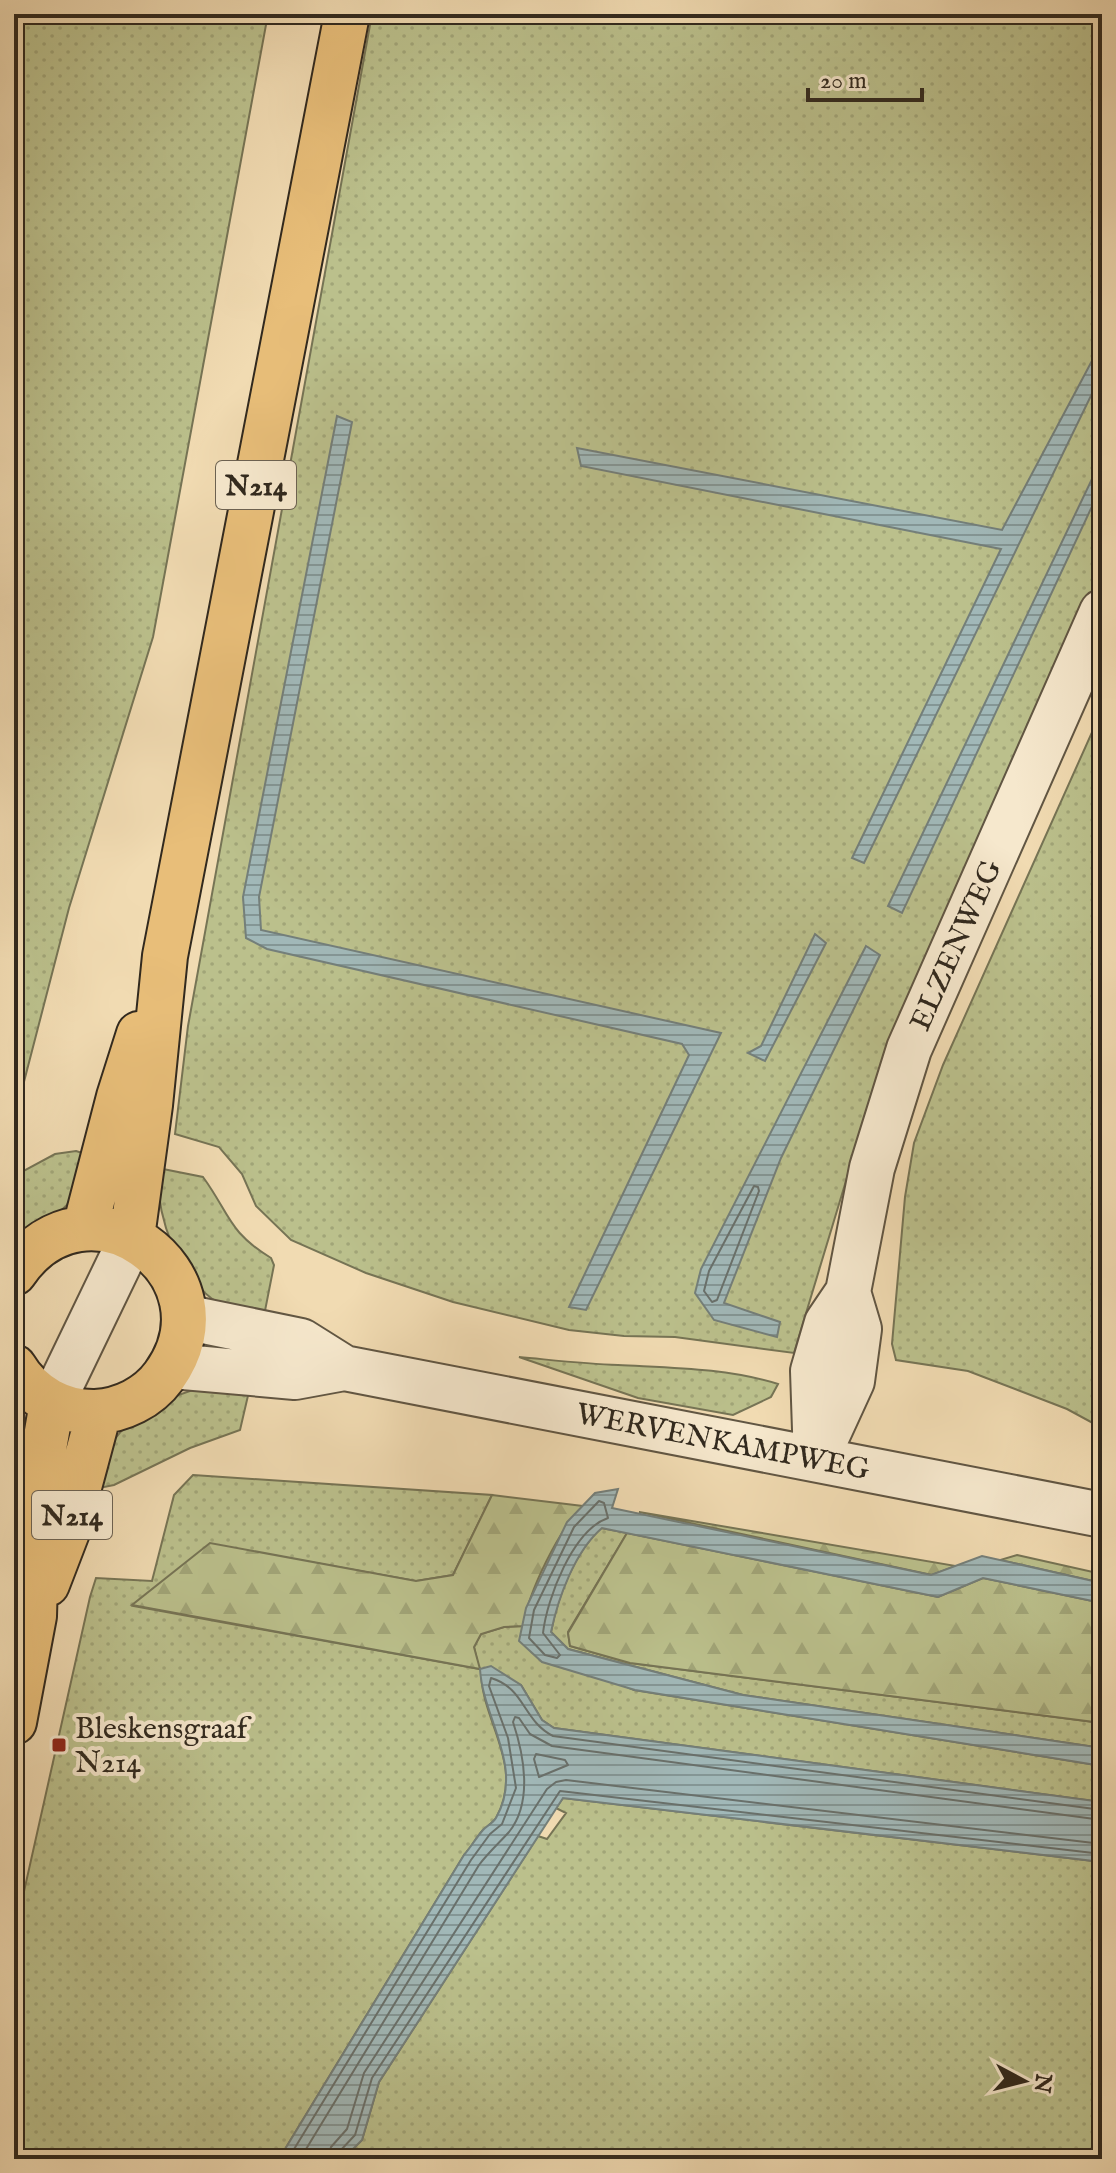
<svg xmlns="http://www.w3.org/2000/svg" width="1116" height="2173" viewBox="0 0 1116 2173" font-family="'IM FELL English',serif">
	<defs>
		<pattern id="grass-dots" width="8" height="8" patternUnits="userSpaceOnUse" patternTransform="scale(2)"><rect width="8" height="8" fill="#bbc08c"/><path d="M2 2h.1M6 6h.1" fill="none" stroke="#a1a578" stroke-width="1.8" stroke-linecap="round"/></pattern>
		<pattern id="forest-firs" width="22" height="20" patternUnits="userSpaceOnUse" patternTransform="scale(2)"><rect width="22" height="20" fill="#bbc08c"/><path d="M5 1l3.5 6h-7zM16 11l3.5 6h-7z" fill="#a1a578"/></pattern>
		<pattern id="water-rules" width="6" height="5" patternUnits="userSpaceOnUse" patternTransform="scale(2)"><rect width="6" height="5" fill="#a1b8b8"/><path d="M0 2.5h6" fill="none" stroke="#849695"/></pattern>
	</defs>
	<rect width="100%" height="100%" fill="#f1dbb2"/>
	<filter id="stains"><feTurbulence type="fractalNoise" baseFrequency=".0025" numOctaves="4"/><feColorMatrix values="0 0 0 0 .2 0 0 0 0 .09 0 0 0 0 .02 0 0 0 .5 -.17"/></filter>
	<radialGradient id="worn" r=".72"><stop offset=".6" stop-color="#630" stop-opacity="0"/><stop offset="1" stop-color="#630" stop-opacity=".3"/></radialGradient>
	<path fill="url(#grass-dots)" stroke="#767455" stroke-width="2" d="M14,14H268L153,637L69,908L19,1101L14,1108Z
		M372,14H1102V583L865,1118L794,1353L675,1337L624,1336L569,1330L453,1302L366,1273L291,1240L256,1206L242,1174L219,1147L175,1134L188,1026Z
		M1102,710V1428L1067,1409L968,1371L896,1360L892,1344L905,1197L914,1143L943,1065Z
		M76,1151L92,1156L69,1203L48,1223L14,1243V1176L55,1154Z
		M158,1168L203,1177C230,1214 228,1232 271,1258L274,1265L263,1321C250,1316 234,1312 222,1305C177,1281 156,1216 158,1168Z
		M519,1357C552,1360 585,1364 618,1365C673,1368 726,1368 778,1384L771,1397L733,1415L638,1398Z
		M207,1386L250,1387L240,1430L190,1448L114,1485L104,1487L94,1485C98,1473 102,1461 108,1450C126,1415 171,1395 207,1386Z
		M193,1475L492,1495L453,1575L416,1581L210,1544L133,1606L479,1669L474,1647L481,1634L504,1627L523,1626L520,1641L634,1690L1102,1766V1802L554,1728L542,1720L521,1685L481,1669C480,1721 526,1764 496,1818C493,1823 487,1826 483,1830C476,1838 471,1847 464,1855L279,2159H14V1936L90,1597L96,1578L152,1581L174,1495Z
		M601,1528L627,1533L568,1632L570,1646L630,1663L1102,1723V1748L743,1695L568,1649L551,1632C558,1596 574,1553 601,1528Z
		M563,1798L1102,1862V2159H343L362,2140L379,2082L538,1836L547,1839L566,1813L556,1808Z"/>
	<path fill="url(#forest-firs)" stroke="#767455" stroke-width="2" d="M492,1495L583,1506C558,1531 529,1591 523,1626L504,1627L481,1634L474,1647L480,1669L132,1605L210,1543L416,1581L453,1575Z
		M639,1512L956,1566L932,1575Z
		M627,1533L938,1597L983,1578L1102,1603V1723L630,1663L570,1646L568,1633Z
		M1017,1555L1102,1574V1583L1000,1560Z"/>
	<path fill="url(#water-rules)" stroke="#747f7a" stroke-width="2" d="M1102,342V373L864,863L852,858L1001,549L581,466L577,448L1002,530Z
		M337,416L352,422L259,897L261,930L721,1033L586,1310L569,1307L689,1055L682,1044L267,949L246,938L243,897Z
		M1102,458V485L902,913L888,906Z
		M815,934L826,943L765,1061L748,1053L761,1046Z
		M866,946L880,955L781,1158L724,1303L780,1322L777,1337L714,1320L695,1293L701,1269Z
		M618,1489L612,1508L931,1575L982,1556L1102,1583V1603L983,1578L938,1597L602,1528C575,1551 558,1598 551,1632L568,1649L743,1695L1102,1748V1766L635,1690L542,1662L519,1641L526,1608L567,1522L595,1493Z
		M491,1666L521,1685L542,1720L554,1728L1102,1802V1862L563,1798L379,2082L362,2140L343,2159H279L464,1855C471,1847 476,1838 483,1830C487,1826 493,1823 496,1818C525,1767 483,1720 480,1669Z"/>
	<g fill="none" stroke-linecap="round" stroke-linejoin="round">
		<path stroke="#69706b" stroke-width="2" d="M754,1186L758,1187L759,1191L717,1300L712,1302L704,1291L709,1271Z
			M599,1501L604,1503L608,1518C573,1530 547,1598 543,1633L560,1655L557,1658L545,1655L529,1638L534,1610L574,1527Z
			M536,1754L565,1760L568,1765L539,1777L534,1759Z
			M288,2159L471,1860L490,1834L502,1824L516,1788L508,1738L489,1686L491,1678C525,1688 523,1721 553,1736L1102,1810
			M300,2159L479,1865C488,1853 499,1843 509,1832C533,1802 524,1755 513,1722L515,1717L519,1718L530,1734L552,1746L1102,1820
			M328,2159L331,2147L347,2129L364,2073L547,1789L556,1782L566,1780L1102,1844
			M338,2159L340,2151L355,2135L372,2078L560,1791L1102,1854"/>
		<defs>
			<path id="minor" d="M184,1317L301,1341L344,1368L1102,1515
				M172,1366L295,1377L344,1368
				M52,1403L132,1237
				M819,1453L852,1381L859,1329L848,1292
				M816,1459L813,1371L827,1323L848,1292L872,1168L909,1049L1102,612"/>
			<path id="major" d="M85,1228L119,1097L139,1034
				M132,1237L150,1105L165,956L347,14
				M14,1273C87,1165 238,1274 164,1376C148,1398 122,1410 96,1412C63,1413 31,1396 14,1367
				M47,1584L67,1532L99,1412
				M14,1722L34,1616L38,1483L52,1403"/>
		</defs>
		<use href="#minor" stroke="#615643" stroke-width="48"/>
		<use href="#major" stroke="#31291e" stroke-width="48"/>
		<use href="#minor" stroke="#f6e8cd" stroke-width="44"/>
		<use href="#major" stroke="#e8be79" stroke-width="44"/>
	</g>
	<rect fill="#8f2418" stroke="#f6e8cd" stroke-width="3" x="51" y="1737" width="16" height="16" rx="4"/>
	<g text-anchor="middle" stroke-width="8" stroke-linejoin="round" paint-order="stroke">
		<g fill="#f6e8cd" stroke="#6c6252" stroke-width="2">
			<rect x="216" y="461" width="80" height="48" rx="6"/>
			<rect x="32" y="1491" width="80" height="48" rx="6"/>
		</g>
		<g font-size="28" font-weight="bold" fill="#31291e">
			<text x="256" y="495">N214</text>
			<text x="72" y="1525">N214</text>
		</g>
		<g font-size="30" fill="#31291e" stroke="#f6e8cd">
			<text transform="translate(955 945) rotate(-66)" y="10">ELZENWEG</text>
			<text transform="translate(723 1441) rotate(11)" y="10">WERVENKAMPWEG</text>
		</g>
		<g font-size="30" fill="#31291e" stroke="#f6e8cd" text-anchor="start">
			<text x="75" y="1738">Bleskensgraaf<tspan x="75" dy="34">N214</tspan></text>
		</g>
	</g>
	<rect width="1116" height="2173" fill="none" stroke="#f1dbb2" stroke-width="48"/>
	<rect x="16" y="16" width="1084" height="2141" fill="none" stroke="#31291e" stroke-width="4"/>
	<rect x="24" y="24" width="1068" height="2125" fill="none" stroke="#31291e" stroke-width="2"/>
	<g transform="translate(1024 2081) rotate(97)" stroke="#f6e8cd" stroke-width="6" paint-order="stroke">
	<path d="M0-6L14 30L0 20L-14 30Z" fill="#31291e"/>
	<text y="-12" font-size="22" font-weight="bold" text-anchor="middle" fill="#31291e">N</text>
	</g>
	<path d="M808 88v12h114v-12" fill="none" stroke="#31291e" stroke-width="4"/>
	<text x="820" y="88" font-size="24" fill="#31291e" stroke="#f6e8cd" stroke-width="6" paint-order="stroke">20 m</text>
	<rect width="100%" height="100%" filter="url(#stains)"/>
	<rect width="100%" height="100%" fill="url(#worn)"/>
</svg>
